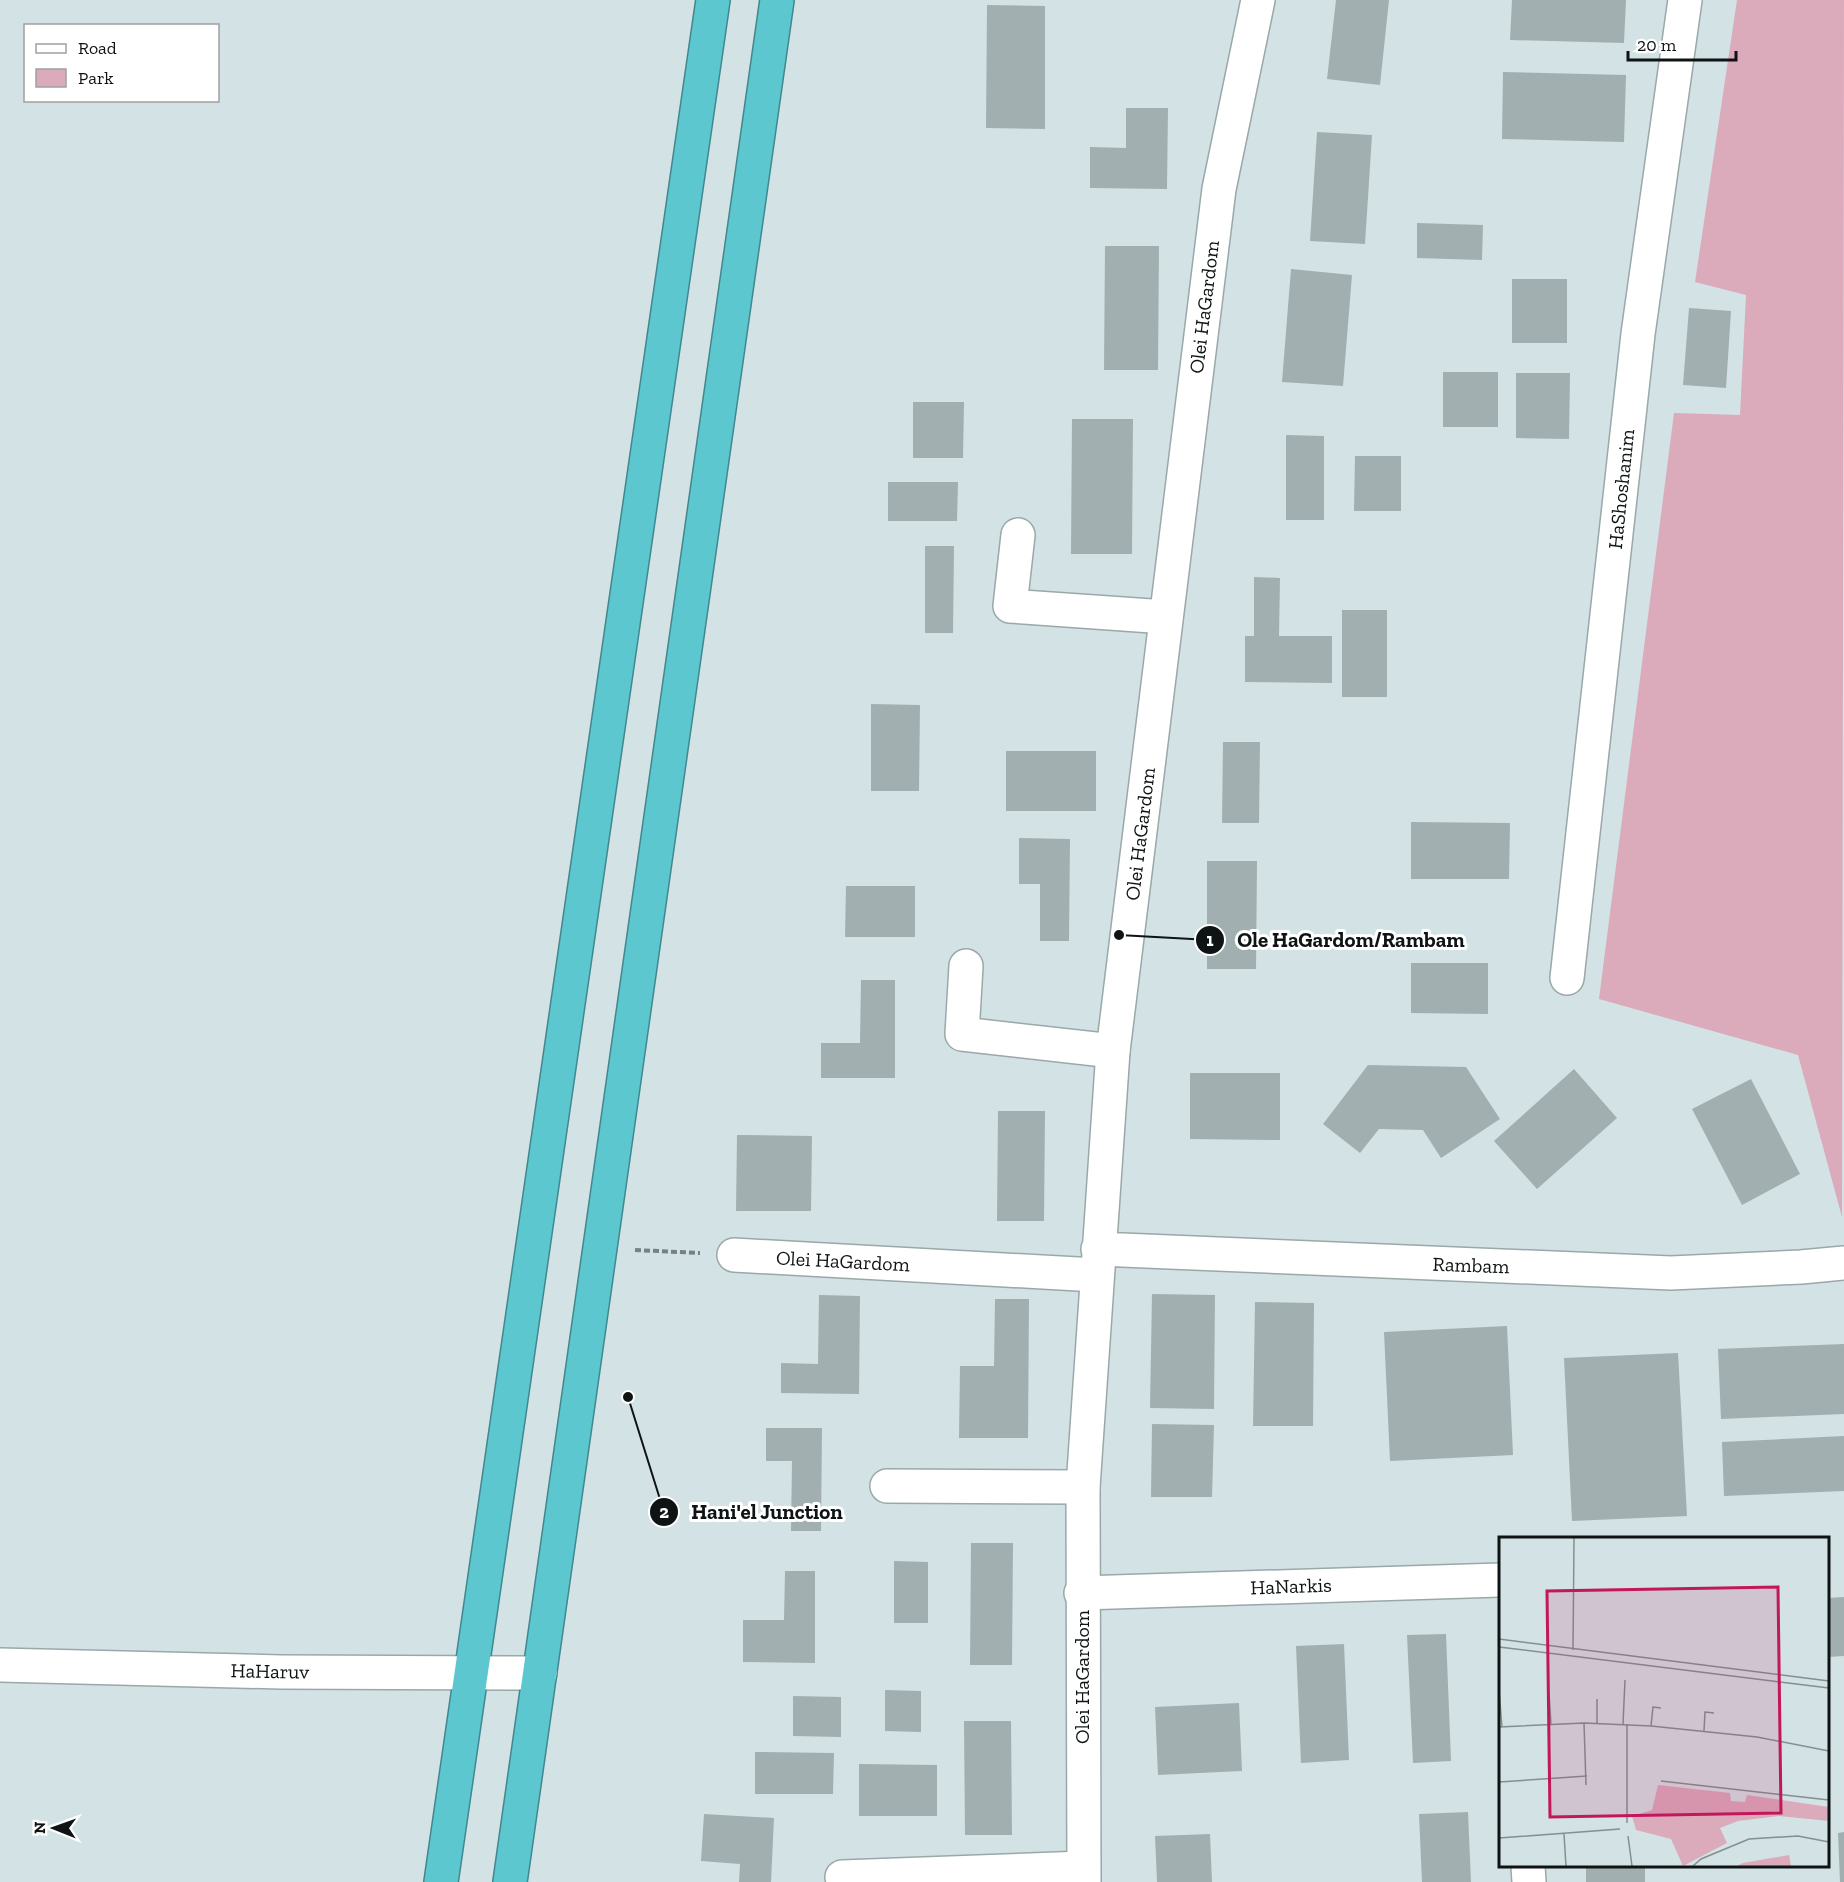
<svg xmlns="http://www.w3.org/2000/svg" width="1844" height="1882" viewBox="0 0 1844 1882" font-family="'Zilla Slab',serif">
	<rect width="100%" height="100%" fill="#d3e2e4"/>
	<path fill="#dbabbb" d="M1737,0H1844L1842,1217L1798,1055L1599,999L1674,413L1740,415L1746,295L1695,282Z"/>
	<path fill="#a1afb0" d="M1336,0H1389L1380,85L1327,79Z
		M1512,0H1626L1624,43L1510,40Z
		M987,5L1045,6V129L986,128Z
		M1503,72L1626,75L1624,142L1502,139Z
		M1126,108H1168L1167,189L1090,188V147L1126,148Z
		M1317,132L1372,135L1365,244L1310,241Z
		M1417,223L1483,225L1482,260L1417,258Z
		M1105,246H1159L1158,370H1104Z
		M1291,269L1352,275L1343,386L1282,382Z
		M1512,279H1567V343H1512Z
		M1689,308L1731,311L1726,388L1683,385Z
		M1443,372H1498V427H1443Z
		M1516,373H1570L1569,439L1516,438Z
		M913,402H964L963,458H913Z
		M1072,419H1133L1132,554H1071Z
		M1286,435L1324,436V520H1286Z
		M1355,456H1401V511H1354Z
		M888,482H958L957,521H888Z
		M925,546H954L953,633H925Z
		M1254,577L1280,578L1279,636H1332V683L1245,682V636H1254Z
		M1342,610H1387V697H1342Z
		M871,704L920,705L919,791H871Z
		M1223,742H1260L1259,823H1222Z
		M1006,751H1096V811H1006Z
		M1411,822L1510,823L1509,879H1411Z
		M1019,838L1070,839L1069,941H1040V884H1019Z
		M1207,861H1257L1256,969H1207Z
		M846,886H915V937H845Z
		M1411,963H1488V1014L1411,1013Z
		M861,980H895V1078H821V1043H860Z
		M1368,1065L1466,1067L1500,1119L1441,1158L1423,1130L1379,1129L1360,1153L1323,1124Z
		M1574,1069L1617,1118L1537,1189L1494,1141Z
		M1190,1073H1280V1140L1190,1139Z
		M1751,1079L1800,1174L1742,1205L1692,1109Z
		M998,1111H1045L1044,1221H997Z
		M737,1135L812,1136L811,1211H736Z
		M1152,1294L1215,1295L1214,1409L1150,1408Z
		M819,1295L860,1296L859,1394L781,1393V1363L818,1364Z
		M995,1299H1029L1028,1438H959L960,1366H994Z
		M1255,1302L1314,1303L1313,1426H1253Z
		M1507,1326L1513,1455L1390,1461L1384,1332Z
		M1844,1344V1414L1721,1419L1718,1349Z
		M1678,1353L1687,1516L1572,1521L1564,1358Z
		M1152,1424L1214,1425L1212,1497H1151Z
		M766,1428H822L821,1531H791L792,1461H766Z
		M1844,1436V1491L1724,1496L1722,1442Z
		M971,1543H1013L1012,1665H970Z
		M894,1561L928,1562V1623H894Z
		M785,1571H815V1663L743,1662V1620H784Z
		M1844,1597V1656L1828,1657V1598Z
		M1446,1634L1451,1761L1413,1763L1407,1635Z
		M1344,1644L1349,1760L1301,1763L1296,1646Z
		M885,1690L921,1691V1732L885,1731Z
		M793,1696L841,1697V1737L793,1736Z
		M1239,1703L1242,1771L1158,1775L1155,1707Z
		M964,1721H1011L1012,1835H965Z
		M755,1752L834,1753L833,1794H755Z
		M859,1764L937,1765V1816H859Z
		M1468,1812L1471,1882H1422L1419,1814Z
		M704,1814L774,1818L771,1882H739L740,1864L701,1861Z
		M1844,1832V1882H1840L1838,1833Z
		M1210,1834L1212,1882H1157L1155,1836Z
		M1586,1866H1645V1882H1586Z"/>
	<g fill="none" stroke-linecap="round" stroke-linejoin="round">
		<defs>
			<path id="street" d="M1018,535L1010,606L1166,617
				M966,966L962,1034L1113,1051
				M1567,978L1638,334L1685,0
				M734,1255L1096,1275
				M887,1486L1083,1487
				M1081,1593L1500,1580
				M1528,1866L1529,1882
				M842,1877L1083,1868"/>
			<path id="secondary" d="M1098,1249L1671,1273L1801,1267L1844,1263
				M0,1665L281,1672L540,1673
				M1084,1882L1083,1487L1113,1051L1219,189L1258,0"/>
			<path id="highway" d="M441,1882L713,0
				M510,1882L777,0"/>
		</defs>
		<use href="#street" stroke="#99a8a9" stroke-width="36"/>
		<use href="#secondary" stroke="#99a8a9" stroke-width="36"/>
		<use href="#highway" stroke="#41888e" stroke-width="36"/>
		<path stroke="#778183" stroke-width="4" stroke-dasharray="6 3" stroke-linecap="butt" d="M635,1250L700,1253"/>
		<use href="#street" stroke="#fff" stroke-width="33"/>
		<use href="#secondary" stroke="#fff" stroke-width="33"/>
		<use href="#highway" stroke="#5dc7cf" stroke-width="33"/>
	</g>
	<g text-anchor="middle" stroke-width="6" stroke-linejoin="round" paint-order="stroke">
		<g font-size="20" fill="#0e1314" stroke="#fff">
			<text transform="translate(1204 307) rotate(-83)" y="7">Olei HaGardom</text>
			<text transform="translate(1621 489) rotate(-84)" y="7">HaShoshanim</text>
			<text transform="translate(1140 834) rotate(-83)" y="7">Olei HaGardom</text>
			<text transform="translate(843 1261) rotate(3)" y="7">Olei HaGardom</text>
			<text transform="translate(1471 1265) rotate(2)" y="7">Rambam</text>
			<text transform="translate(1291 1586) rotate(-2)" y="7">HaNarkis</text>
			<text transform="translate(270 1671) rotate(1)" y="7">HaHaruv</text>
			<text transform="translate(1082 1677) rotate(-90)" y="7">Olei HaGardom</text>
		</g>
	</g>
	<g transform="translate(1499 1537)">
		<rect width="330" height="330" fill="#d3e2e4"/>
		<path d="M159,248L231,256L232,264L246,265L248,258L330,270V284L280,279L239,284L221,291L228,306L184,329L172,302L137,293L133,279L153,273ZM290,318L292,329H238L244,326Z" fill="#dbabbb"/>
		<path fill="none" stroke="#848f91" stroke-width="1.5" d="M0,102L330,144M0,110L330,151M74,113L75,1M0,154L3,190M50,157L52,187M98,162V186M85,186L87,248M124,187L126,143M128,187V286M152,189L154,170L162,171M0,190L85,186L152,189L258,200L330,214M205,194L206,175L215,176M162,244L330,263M0,245L88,239M65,297L67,329M129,299L133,329M0,301L121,292M194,329L202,322L250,302L299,299L330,305"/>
		<path fill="#c2185b" fill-opacity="0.15" stroke="#c2185b" stroke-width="3" d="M279,50L282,276L51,280L48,54Z"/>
		<rect width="330" height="330" fill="none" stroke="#0e1314" stroke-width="3"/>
	</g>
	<path fill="none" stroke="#0e1314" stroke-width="2" d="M1119 935L1210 940M628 1397L664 1512"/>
	<g fill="#0e1314" stroke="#fff" stroke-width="2">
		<circle cx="1119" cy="935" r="6"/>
		<circle cx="628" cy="1397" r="6"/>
		<circle cx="1210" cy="940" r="15"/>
		<circle cx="664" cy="1512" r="15"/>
	</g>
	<g font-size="18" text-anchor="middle" font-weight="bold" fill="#fff">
		<text x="1210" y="946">1</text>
		<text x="664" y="1518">2</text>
	</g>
	<g font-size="21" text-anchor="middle" font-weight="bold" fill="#0e1314" stroke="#fff" stroke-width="6" stroke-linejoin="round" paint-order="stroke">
		<text x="1351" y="947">Ole HaGardom/Rambam</text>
		<text x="767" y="1519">Hani'el Junction</text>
	</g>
	<rect x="24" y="24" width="195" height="78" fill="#ffffff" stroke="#9fa1a1" stroke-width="1.5"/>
	<rect x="36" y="44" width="30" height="9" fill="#ffffff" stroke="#9fa1a1" stroke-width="1.5"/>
	<text x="78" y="54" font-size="18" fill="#0e1314">Road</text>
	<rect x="36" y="69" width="30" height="18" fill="#dbabbb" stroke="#9fa1a1" stroke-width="1.5"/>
	<text x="78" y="84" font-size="18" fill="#0e1314">Park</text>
	<g transform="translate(54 1828) rotate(271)" stroke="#ffffff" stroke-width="4.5" paint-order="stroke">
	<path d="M0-4.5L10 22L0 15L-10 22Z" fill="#0e1314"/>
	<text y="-9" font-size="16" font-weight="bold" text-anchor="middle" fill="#0e1314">N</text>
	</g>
	<path d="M1628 51v9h108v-9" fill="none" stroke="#0e1314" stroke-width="3"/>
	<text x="1637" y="51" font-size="18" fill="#0e1314" stroke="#ffffff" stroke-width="4.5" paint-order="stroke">20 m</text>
</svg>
